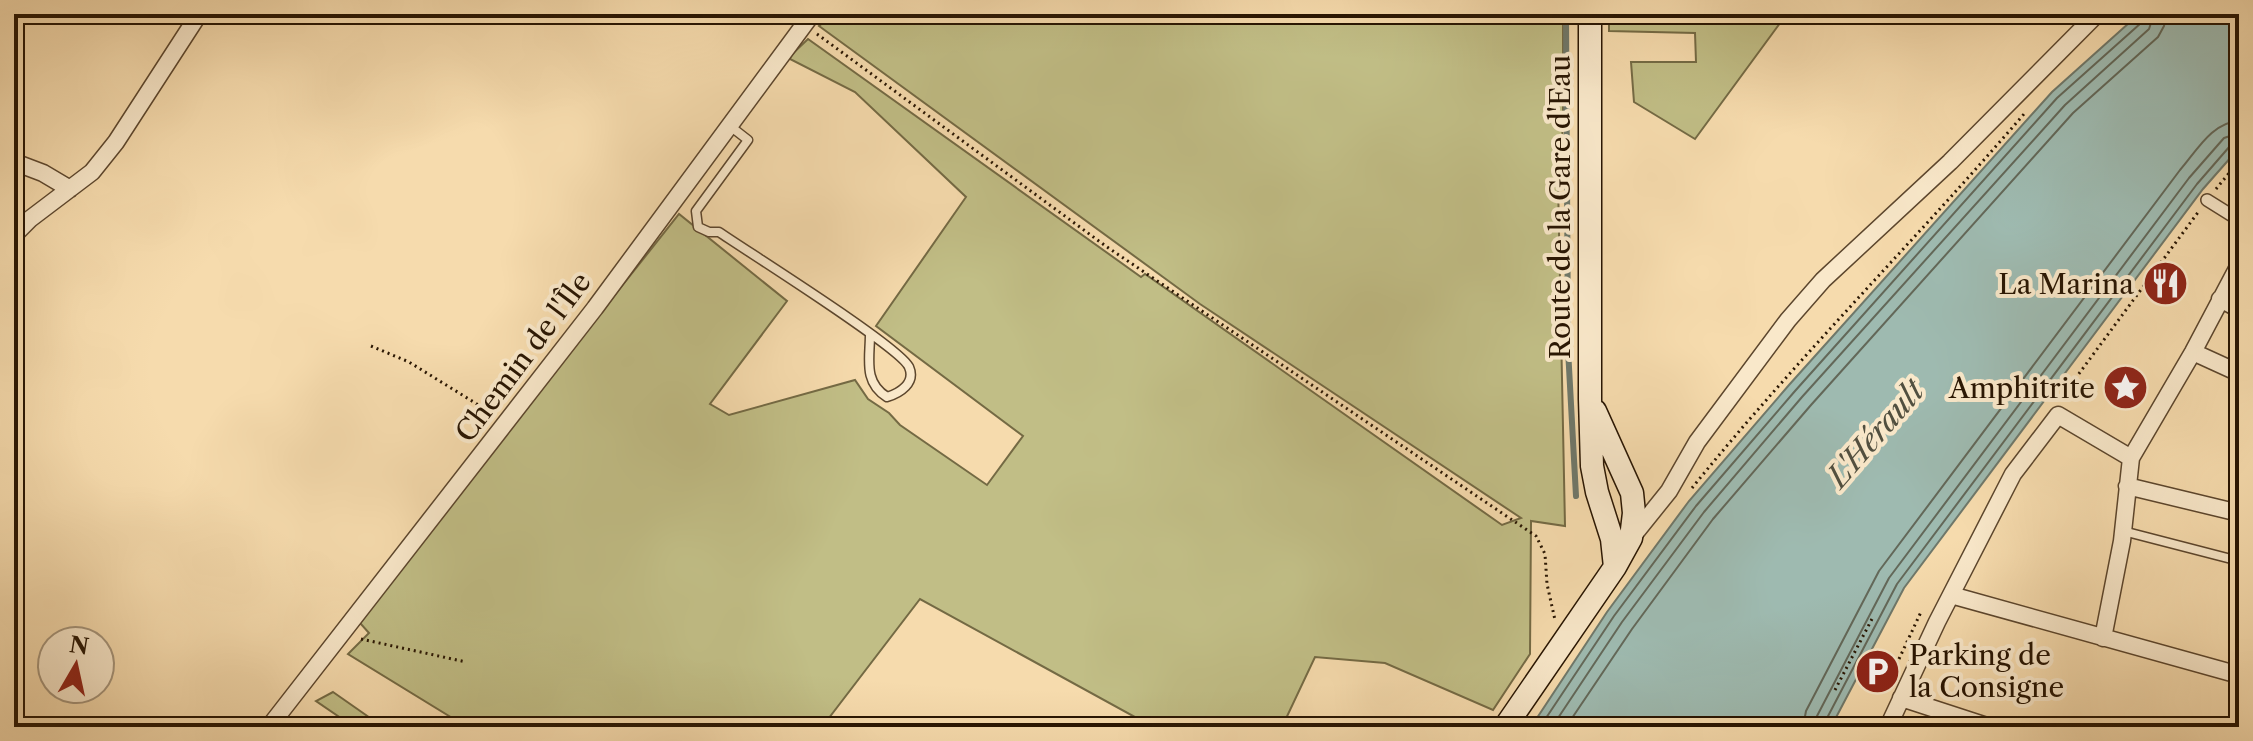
<svg xmlns="http://www.w3.org/2000/svg" width="2253" height="741" viewBox="0 0 2253 741" font-family="'Libre Caslon Text',serif">
	<rect width="100%" height="100%" fill="#f6dbad"/>
	<filter id="stains"><feTurbulence type="fractalNoise" baseFrequency=".0025" numOctaves="4"/><feColorMatrix values="0 0 0 0 .2 0 0 0 0 .09 0 0 0 0 .02 0 0 0 .5 -.17"/></filter>
	<radialGradient id="worn" r=".72"><stop offset=".6" stop-color="#630" stop-opacity="0"/><stop offset="1" stop-color="#630" stop-opacity=".3"/></radialGradient>
	<path fill="#c1be86" stroke="#746a44" stroke-width="2" d="M833,14H1563V126L1558,182L1565,526L1531,521L1530,654L1493,710L1385,663L1315,657L1282,727H1153L920,599L822,727H467L348,654L369,633L360,623L439,516L679,214L787,301L710,404L729,415L855,380L868,399L889,413L900,425L987,485L1023,436L876,326L966,197L855,92L788,58L808,39L1141,277L1145,274L1502,525L1521,518L1200,304L819,26Z
		M1609,14H1791L1786,15L1695,139L1634,102L1631,62H1696L1695,33L1609,31Z
		M333,692L383,727H354L316,701Z"/>
	<path fill="#9ebab0" stroke="#6f786a" stroke-width="2" d="M2139,14H2239V148L2203,189L1904,588L1831,727H1531L1607,612L1689,501L1789,385L2052,92Z"/>
	<g fill="none" stroke-linecap="round" stroke-linejoin="round">
		<path stroke="#636859" stroke-width="2" d="M1540,727L1614,616L1696,506L1795,391L2057,98L2141,23L2144,14
			M1552,727L1622,622L1704,512L1802,397L2065,105L2149,29L2154,14
			M1566,727L1632,629L1713,519L1811,405L2073,113L2158,37L2164,26L2166,14
			M1803,727L1806,711L1879,571L2180,170C2196,152 2212,122 2239,121
			M1815,727L1817,716L1889,578L2189,178L2224,138L2239,133
			M1825,727L1826,720L1897,584L2197,184L2230,146L2239,143"/>
		<path stroke="#6f786a" stroke-width="6" d="M1566,14L1568,349L1576,496"/>
		<defs>
			<path id="service" d="M730,126L748,140L696,211L698,227L709,232H719C748,252 900,347 909,367C916,383 900,393 887,397C863,382 870,359 870,334
				M2123,531L2239,561"/>
			<path id="pedestrian" d="M2207,200L2239,220"/>
			<path id="minor" d="M14,162L43,173L70,189
				M14,235L30,219L92,172L116,142L199,14
				M2220,299L2239,309
				M2193,352L2239,373
				M2127,486L2239,513
				M1632,537L1669,491L1697,442L1788,320L1823,280L1950,162L2097,14
				M1951,595L2239,675
				M2103,638L2122,541L2131,458
				M1901,698L1990,727
				M269,727L595,308L812,14
				M1888,727L1937,622L2013,474L2058,415L2131,458L2193,352L2239,265"/>
			<path id="secondary" d="M1590,14V399L1592,466L1597,492L1612,539L1615,567
				M1505,727L1615,567L1631,538L1634,513L1632,493L1595,411"/>
		</defs>
		<use href="#service" stroke="#5c462d" stroke-width="11"/>
		<use href="#pedestrian" stroke="#5c462d" stroke-width="14"/>
		<use href="#minor" stroke="#5c462d" stroke-width="19"/>
		<use href="#secondary" stroke="#281502" stroke-width="25"/>
		<path stroke="#281502" stroke-width="3" stroke-dasharray="2 4" stroke-linecap="butt" d="M2113,23L2123,14
			M817,34L1107,247L1536,536L1545,554L1547,584L1555,620
			M2216,189L2239,161
			M371,346L409,362L493,414
			M2061,398L2199,211
			M1692,488C1797,358 1915,241 2024,114
			M361,639L466,662
			M1899,659L1921,612
			M1835,690L1873,617"/>
		<use href="#service" stroke="#f9e8ca" stroke-width="8"/>
		<use href="#pedestrian" stroke="#f9e8ca" stroke-width="11"/>
		<use href="#minor" stroke="#f9e8ca" stroke-width="16"/>
		<use href="#secondary" stroke="#f9e8ca" stroke-width="22"/>
	</g>
	<defs>
		<symbol id="restaurant-disc" viewBox="-11 -11 22 22"><circle r="9.5" fill="#8f2418" stroke="#f9e8ca"/><path d="M-5-6h1v4h1v-4h1v4h1v-4h1v5L-1.5 .5V6h-2V.5L-5-1ZM5-6V6H3V1.5H1.5Q1.5-4 5-6Z" fill="#fff"/></symbol>
		<symbol id="sight-disc" viewBox="-11 -11 22 22"><circle r="9.5" fill="#8f2418" stroke="#f9e8ca"/><path d="M0-6L1.8-2.2L6-1.7L2.9 1.2L3.7 5.4L0 3.3L-3.7 5.4L-2.9 1.2L-6-1.7L-1.8-2.2Z" fill="#fff"/></symbol>
		<symbol id="parking-disc" viewBox="-11 -11 22 22"><circle r="9.5" fill="#8f2418" stroke="#f9e8ca"/><path d="M-3.5-5.5H1a3.5 3.5 0 0 1 0 7H-1V5.5H-3.5ZM-1-3.4V-.6H.8a1.4 1.4 0 0 0 0-2.8Z" fill="#fff"/></symbol>
	</defs>
	<g fill-rule="evenodd">
		<use href="#restaurant-disc" x="2140" y="258" width="51" height="51"/>
		<use href="#sight-disc" x="2100" y="362" width="51" height="51"/>
		<use href="#parking-disc" x="1852" y="646" width="51" height="51"/>
	</g>
	<g text-anchor="middle" stroke-width="8" stroke-linejoin="round" paint-order="stroke">
		<g font-size="28" fill="#281502" stroke="#f9e8ca">
			<text transform="translate(1560 207) rotate(-90)" y="10">Route de la Gare d'Eau</text>
			<text transform="translate(523 357) rotate(-53)" y="10">Chemin de l'Île</text>
		</g>
		<g font-size="28" fill="#281502" stroke="#f9e8ca" text-anchor="end">
			<text x="2134" y="294">La Marina</text>
			<text x="2095" y="398">Amphitrite</text>
			<text x="1909" y="665" text-anchor="start">Parking de<tspan x="1909" dy="32">la Consigne</tspan></text>
		</g>
		<g font-size="30" font-style="italic" fill="#514f3f" stroke="#f9e8ca">
			<text transform="translate(1876 434) rotate(-49)" y="10">L'Hérault</text>
		</g>
	</g>
	<rect width="2253" height="741" fill="none" stroke="#f6dbad" stroke-width="48"/>
	<rect x="16" y="16" width="2221" height="709" fill="none" stroke="#281502" stroke-width="4"/>
	<rect x="24" y="24" width="2205" height="693" fill="none" stroke="#281502" stroke-width="2"/>
	<g transform="translate(76 665) rotate(9)"><circle r="38" fill="#f9e8ca" stroke="#a5947a" stroke-width="2"/>
	<path d="M0-6L14 30L0 20L-14 30Z" fill="#8f2418"/>
	<text y="-12" font-size="22" font-weight="bold" text-anchor="middle" fill="#281502">N</text>
	</g>
	<rect width="100%" height="100%" filter="url(#stains)"/>
	<rect width="100%" height="100%" fill="url(#worn)"/>
</svg>
